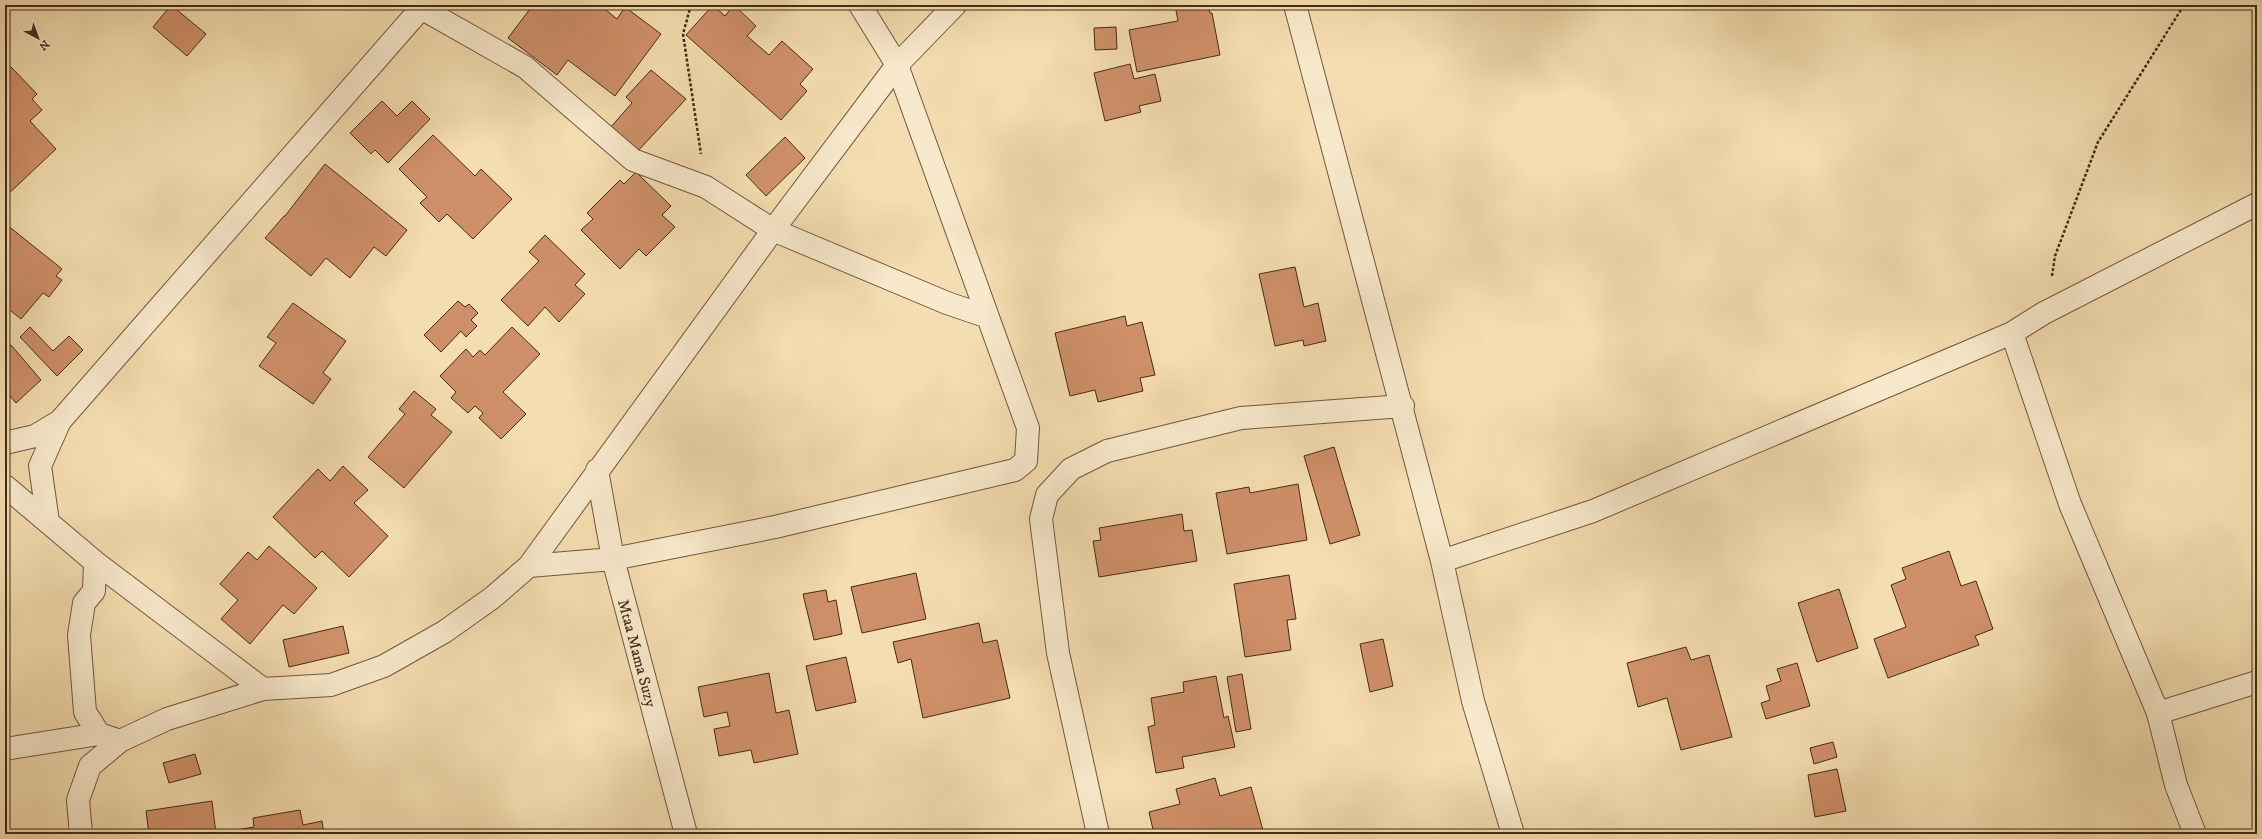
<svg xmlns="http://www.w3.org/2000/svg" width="2262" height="839" viewBox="0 0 2262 839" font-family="'IM FELL DW Pica',serif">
	<rect width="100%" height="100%" fill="#f4ddb0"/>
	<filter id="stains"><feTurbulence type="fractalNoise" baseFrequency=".005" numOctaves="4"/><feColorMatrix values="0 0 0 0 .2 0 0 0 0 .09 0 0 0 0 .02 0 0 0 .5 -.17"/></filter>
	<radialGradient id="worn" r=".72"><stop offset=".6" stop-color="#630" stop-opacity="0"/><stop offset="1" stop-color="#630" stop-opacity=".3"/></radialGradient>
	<path fill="#cf9069" stroke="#432c16" d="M171,5L206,34L187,56L153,27Z
		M533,5H602L601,6L617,19L625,7L661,34L615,96L568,60L557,75L508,38Z
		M713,5L725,16L734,5L756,26L747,36L769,55L782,41L813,69L800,84L807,91L781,120L686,35Z
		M1175,5H1208L1210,13H1212L1220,55L1137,72L1129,30L1178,21Z
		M1116,27L1117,49L1095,50L1094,28Z
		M1130,64L1134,79L1155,74L1161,101L1139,106L1141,112L1105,121L1094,73Z
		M11,67L37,94L32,99L42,110L30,121L56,149L5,197V72Z
		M651,70L686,99L637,152L610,128L632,103L626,97Z
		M382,101L397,116L412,101L430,119L388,163L375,150L371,154L350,133Z
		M433,135L475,176L481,169L512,199L473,239L447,214L439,222L420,203L427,197L399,169Z
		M785,137L805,158L766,196L746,175Z
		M325,164L407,230L386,256L374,247L350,278L326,258L311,276L265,238L284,216H285Z
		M636,172L671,206L662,215L675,227L646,256L639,249L620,269L581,230L593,219L587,213L620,180L624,184Z
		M7,225L62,269L56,276L62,280L49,297L43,293L21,319L5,306V227Z
		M545,235L585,274L575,285L585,294L559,322L545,307L528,326L501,300L539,261L529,252Z
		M1295,267L1304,307L1318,303L1326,341L1304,346L1303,340L1275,346L1259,274Z
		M458,301L465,307L469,304L478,313L471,320L477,326L466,337L461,331L441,352L424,335Z
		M293,303L346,341L323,373L331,379L313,404L259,366L276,343L267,337Z
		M1125,316L1127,326L1142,322L1155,375L1140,378L1143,391L1098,402L1095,390L1070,396L1055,333Z
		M30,327L53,351L69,336L83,350L57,376L20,337Z
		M512,327L540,354L503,392L526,414L501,439L479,418L483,413L475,406L468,413L451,398L456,392L440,376L466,349L473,357L480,350L485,355Z
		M11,345L41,380L16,403L5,390V350Z
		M414,391L436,409L431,415L452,432L404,488L368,457L405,414L399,409Z
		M1334,447L1360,535L1330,544L1304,456Z
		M343,466L368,490L354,503L388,536L349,577L322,551L315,558L273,517L318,469L330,481Z
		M1298,484L1307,540L1227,554L1216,493L1249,487L1250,493Z
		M1182,514L1184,531L1192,530L1197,561L1099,577L1093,541L1101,540L1099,528Z
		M269,546L317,588L294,614L283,605L250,644L221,619L238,600L220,584L248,552L257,560Z
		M1949,551L1961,586L1976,581L1993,629L1975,636L1979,645L1888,678L1874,639L1906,627L1891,585L1906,579L1902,568Z
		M916,573L926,619L862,633L851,587Z
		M1289,575L1296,619L1287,620L1291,650L1245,657L1234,584Z
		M1839,589L1858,648L1817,662L1798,603Z
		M826,590L828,602L836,600L842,634L814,640L803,594Z
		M979,623L983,643L997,640L1010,698L923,718L911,659L898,663L893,642Z
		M343,626L349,653L289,667L283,640Z
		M1383,639L1393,686L1370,692L1360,644Z
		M1686,647L1691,660L1709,655L1732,737L1681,750L1667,698L1638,707L1627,663Z
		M846,657L856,702L816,711L806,666Z
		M1797,663L1810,706L1766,719L1761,703L1770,700L1766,686L1781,681L1777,669Z
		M769,673L776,713L789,710L798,754L754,763L751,750L719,756L714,729L730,726L727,712L704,717L698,687Z
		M1242,674L1251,729L1236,732L1227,677Z
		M1216,676L1224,718L1228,716L1235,747L1182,757L1184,768L1156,773L1148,727L1155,725L1151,698L1184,692L1183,682Z
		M1833,742L1837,757L1814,764L1810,748Z
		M195,754L201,774L169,783L163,763Z
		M1837,769L1846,811L1815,817L1808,775Z
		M1215,778L1220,796L1251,787L1264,834H1154L1149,812L1180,804L1176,789Z
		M212,801L216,834H188V831L149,834L146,811Z
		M300,810L303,825L322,821L324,834H237L236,830L254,827L253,818Z"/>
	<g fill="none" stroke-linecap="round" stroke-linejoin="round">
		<defs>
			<path id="minor" d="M421,5V8L525,67L633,160L706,187L773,230L947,303L988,317
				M1295,5L1442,561L1473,701L1513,834
				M2012,333L2070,504L2158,713L2176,785L2195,834
				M5,443L35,436L60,421
				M597,470L613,559L686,834
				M5,486L95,562L263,689
				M48,522L40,466L60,421L424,5
				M1442,561L1593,511L2012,333L2044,313L2257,204
				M95,562L94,591L84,603L79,635L85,712L99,734L120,741
				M529,566L613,559L775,527L1015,470L1026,461L1028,428L897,65L860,5
				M2158,713L2257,682
				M5,749L99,734
				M81,834L78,800L90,766L120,741L167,719L263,689L331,685L384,666L444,632L492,598L529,566L773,230L897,65L955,5
				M1098,834L1058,653L1041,519L1047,495L1071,469L1107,451L1241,418L1403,406"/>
		</defs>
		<use href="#minor" stroke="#6f583c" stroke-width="24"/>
		<path stroke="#432c16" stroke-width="2.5" stroke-dasharray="3 2" stroke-linecap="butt" d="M691,5L683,34L701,154
			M2052,276L2055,256L2098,142L2184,5"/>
		<use href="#minor" stroke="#f8e9cc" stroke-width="22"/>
	</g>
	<g text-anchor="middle" stroke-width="3" stroke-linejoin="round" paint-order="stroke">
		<g font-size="16" fill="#432c16" stroke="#f8e9cc">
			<text transform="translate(638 653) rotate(75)" y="6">Mtaa Mama Suzy</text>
		</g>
	</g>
	<rect width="2262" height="839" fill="none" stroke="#f4ddb0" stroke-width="20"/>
	<rect x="6" y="6" width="2250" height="827" fill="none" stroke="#432c16" stroke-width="2"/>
	<rect x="10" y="10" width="2242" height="819" fill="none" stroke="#432c16"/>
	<g transform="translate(38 38) rotate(139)" stroke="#f8e9cc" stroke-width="3" paint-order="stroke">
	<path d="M0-3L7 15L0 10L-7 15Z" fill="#432c16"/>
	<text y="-6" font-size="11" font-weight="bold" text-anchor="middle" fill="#432c16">N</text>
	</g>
	<rect width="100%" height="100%" filter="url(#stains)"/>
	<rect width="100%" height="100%" fill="url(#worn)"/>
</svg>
